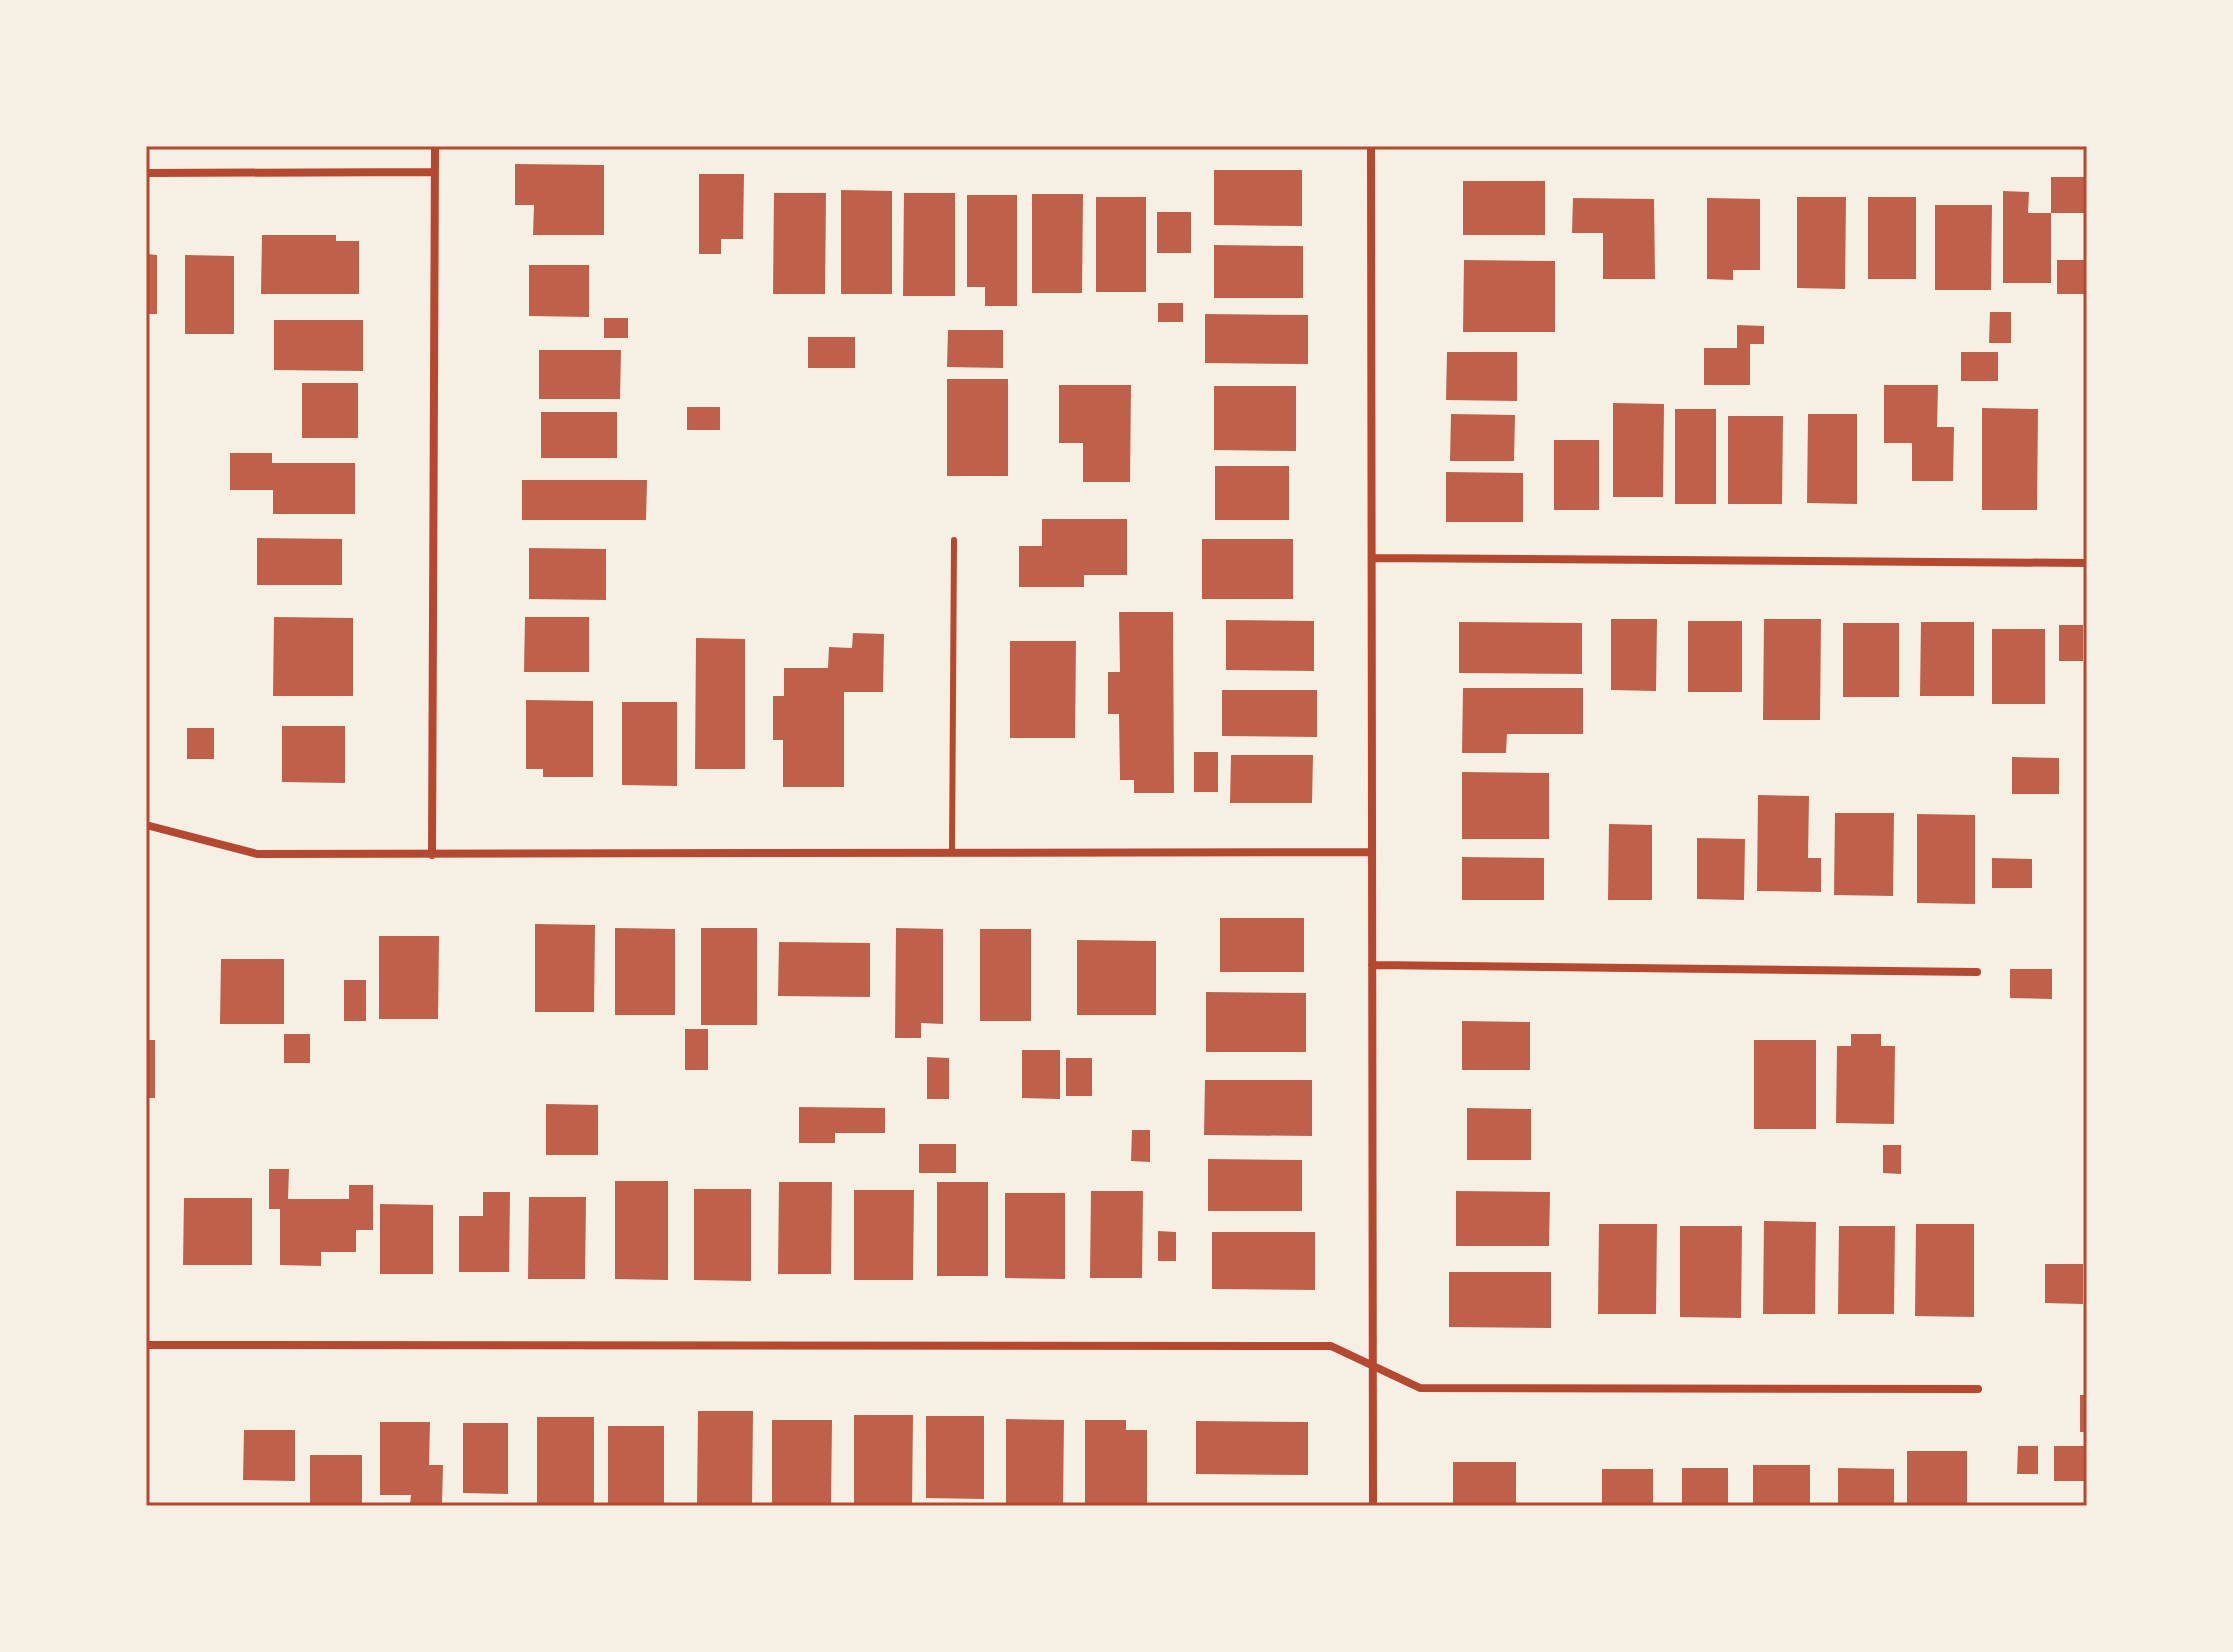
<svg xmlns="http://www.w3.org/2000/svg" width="2233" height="1652" viewBox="0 0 2233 1652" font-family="Jost,sans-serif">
	<rect width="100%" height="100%" fill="#f6efe4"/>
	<path fill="#bf614a" d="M515,164L604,165V235H533L534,205H515Z
		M1214,170H1302V226L1214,225Z
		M699,174H744L743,239H721V254H699Z
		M2051,177H2087V213H2051Z
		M1463,181H1545V235H1463Z
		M841,190L892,191V294H841Z
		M2003,191L2029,192L2028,213H2051V283H2003Z
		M774,193H826L825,294H773Z
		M904,193H955V296H903Z
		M1032,194H1083L1082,293H1032Z
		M967,195H1017V306H985V287H967Z
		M1096,197H1146V292H1096Z
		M1797,197H1846L1845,289L1797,288Z
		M1868,197H1916V279H1868Z
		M1573,198L1654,199L1655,279H1603V233H1572Z
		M1707,198L1760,199V270H1733V280L1707,279Z
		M1935,205H1992L1991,290H1935Z
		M1157,212H1191V253H1157Z
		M262,235H336V241H359V294H261Z
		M1214,245L1303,246V298H1214Z
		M146,254L157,255V314H146Z
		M185,255L234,256V334H185Z
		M1464,260L1555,261V332H1463Z
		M2057,260H2087V294H2057Z
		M529,265H589V317L529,316Z
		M1158,303H1183V322H1158Z
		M1990,312H2011V343H1989Z
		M1205,314L1308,315V364L1205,363Z
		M604,318H628V338H604Z
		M274,320H363V371L274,370Z
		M1737,325L1764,326V344H1750V385H1704V348H1737Z
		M948,330H1003V368L947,367Z
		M808,337H855V368H808Z
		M539,350H621L620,399H539Z
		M1447,352H1517V401L1446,400Z
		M1961,352H1998V381H1961Z
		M947,379H1008V476H947Z
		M302,383H358V438H302Z
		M1059,385H1131L1130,482H1083V443H1059Z
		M1884,385H1938L1937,427H1954L1953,481H1912V443H1884Z
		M1214,386H1296V451L1214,450Z
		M1613,403L1664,404L1663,497H1613Z
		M687,407H720V430H687Z
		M1982,408L2038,409L2037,510H1982Z
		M1675,409H1716V504H1675Z
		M541,412H617V458H541Z
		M1451,414L1515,415L1514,461H1450Z
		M1808,414H1857V504L1807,503Z
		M1728,416H1783L1782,504H1728Z
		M1554,440H1599V510H1554Z
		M230,453H272V463H355V514H273V490H230Z
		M1215,466H1289V520H1215Z
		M1446,472L1523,473V522H1446Z
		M522,480H647L646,520H522Z
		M1042,519H1127V575H1084V587H1019V546H1042Z
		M257,538L342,539V585H257Z
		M1202,539H1293V599H1202Z
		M529,548L606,549V600L529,599Z
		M1119,612H1173L1174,793H1134V780H1120L1119,714H1108V672H1120Z
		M274,617L353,618V696H273Z
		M525,617H589V672H524Z
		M1611,619H1657L1656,691L1611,690Z
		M1764,619H1821L1820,720H1763Z
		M1226,620L1314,621V671L1226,670Z
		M1688,621H1742V692H1688Z
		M1459,622L1582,623V674L1459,673Z
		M1921,622H1974V696H1920Z
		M1843,623H1899V697H1843Z
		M2059,625H2083V661H2059Z
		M1992,629H2045V704H1992Z
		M853,633L884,634L883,692H844V787H783V740H773V696H784V668H828L829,647L852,648Z
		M696,638L745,639V769H695Z
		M1010,641H1076L1075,738H1010Z
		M1463,688H1583V734H1507L1506,753H1462Z
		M1222,690H1317V737L1222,736Z
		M526,700L593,701V777H543V769H526Z
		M622,702H677V786L622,785Z
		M282,726H345V783L282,782Z
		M187,728H214V759H187Z
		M1194,752H1218V792H1194Z
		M1231,755H1313L1312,803H1230Z
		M2012,757L2059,758V794H2012Z
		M1462,772L1549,773V839H1462Z
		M1758,795L1809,796L1808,858H1821V892L1757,891Z
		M1835,813H1894L1893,896L1834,895Z
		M1917,814L1975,815V904L1917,903Z
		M1609,824L1652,825V900H1608Z
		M1697,838L1745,839L1744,900L1697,899Z
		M1462,857L1544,858V900H1462Z
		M1992,858L2032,859V888H1992Z
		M1220,918H1304V972H1220Z
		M535,924L595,925L594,1012H535Z
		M615,928L675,929V1015H615Z
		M701,928H757V1025H701Z
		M896,928L943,929V1024L921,1023V1038H895Z
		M980,929H1031V1021H980Z
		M379,936H439L438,1019H379Z
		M1077,940L1156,941V1015H1077Z
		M779,942L870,943V997L778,996Z
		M221,959H284V1024H220Z
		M2010,969H2052V999L2010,998Z
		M344,980H366V1021H344Z
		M1206,992L1306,993V1052H1206Z
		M1462,1021L1530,1022V1070H1462Z
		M685,1029H708V1070H685Z
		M284,1034H310V1063H284Z
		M1851,1034H1881V1046H1895L1894,1124L1836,1123L1837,1046H1851Z
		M146,1040H155V1098H146Z
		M1754,1040H1816V1129H1754Z
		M1022,1050H1060V1099L1022,1098Z
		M927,1057L949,1058V1099H927Z
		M1066,1058H1092V1096H1066Z
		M1205,1080H1312V1136L1204,1135Z
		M546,1104L598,1105V1155H546Z
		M799,1107L885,1108V1133H835V1143H799Z
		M1467,1108L1531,1109V1160H1467Z
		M1132,1130H1150V1162L1131,1161Z
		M919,1144H956V1173H919Z
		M1883,1145H1901V1174L1883,1173Z
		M1208,1159L1302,1160V1211H1208Z
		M269,1169H289L288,1199H349V1185H373V1230H356V1252H321V1266L280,1265V1209H269Z
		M615,1181H668V1280L615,1279Z
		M779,1182H832L831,1274H778Z
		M937,1182H988V1276H937Z
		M694,1189H751V1281L694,1280Z
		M854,1190H914L913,1280H854Z
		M1091,1191H1143L1142,1278H1090Z
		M1456,1191L1550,1192L1549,1246H1456Z
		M483,1192H510L509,1272H459V1216H483Z
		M1005,1193H1065V1279L1005,1278Z
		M529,1197H586L585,1279H528Z
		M184,1198H252V1265H183Z
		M380,1204L433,1205V1274H380Z
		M1764,1221L1816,1222L1815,1314H1763Z
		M1599,1224H1657L1656,1314H1598Z
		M1916,1224H1974V1317L1915,1316Z
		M1680,1226H1742L1741,1318L1680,1317Z
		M1839,1226H1895L1894,1314H1838Z
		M1158,1231L1176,1232V1261H1158Z
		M1212,1232H1315V1290L1212,1289Z
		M2045,1264H2083V1304L2045,1303Z
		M1449,1272H1551V1328L1449,1327Z
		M2080,1395H2087V1432H2080Z
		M698,1411H753L752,1506H697Z
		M854,1415H913L912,1506H854Z
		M926,1416H984V1499L926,1498Z
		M537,1417H594V1504H537Z
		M1006,1419L1064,1420L1063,1506H1006Z
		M772,1420H832L831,1506H772Z
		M1085,1420H1126V1430H1147V1506H1085Z
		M1196,1421L1308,1422V1475L1196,1474Z
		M380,1422H430L429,1465H443L442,1504H410L411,1495H380Z
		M463,1423H508V1494L463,1493Z
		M608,1426H664V1506H608Z
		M244,1430H295V1481L243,1480Z
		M2018,1446H2038V1474H2017Z
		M2054,1446H2087V1481H2054Z
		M1907,1451H1967V1506H1907Z
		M310,1455H362V1506H310Z
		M1453,1462H1516V1506H1453Z
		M1753,1465H1810V1506H1753Z
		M1682,1468H1728V1506H1682Z
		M1838,1468L1894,1469V1506H1838Z
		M1602,1469H1653V1506H1602Z"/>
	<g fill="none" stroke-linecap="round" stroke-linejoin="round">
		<path stroke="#b5482f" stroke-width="6" d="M952,853L954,540"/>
		<path stroke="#b5482f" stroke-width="8" d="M1371,146L1373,1506
			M146,173L435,172
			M1372,558L2087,563
			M146,825L257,854L1372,852
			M432,855L435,146
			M1372,965L1977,972
			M146,1345L1331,1346L1420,1388L1978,1389"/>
	</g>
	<rect width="2233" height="1652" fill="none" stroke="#f6efe4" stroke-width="296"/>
	<rect x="148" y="148" width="1937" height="1356" fill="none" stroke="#b5482f" stroke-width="3"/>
</svg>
